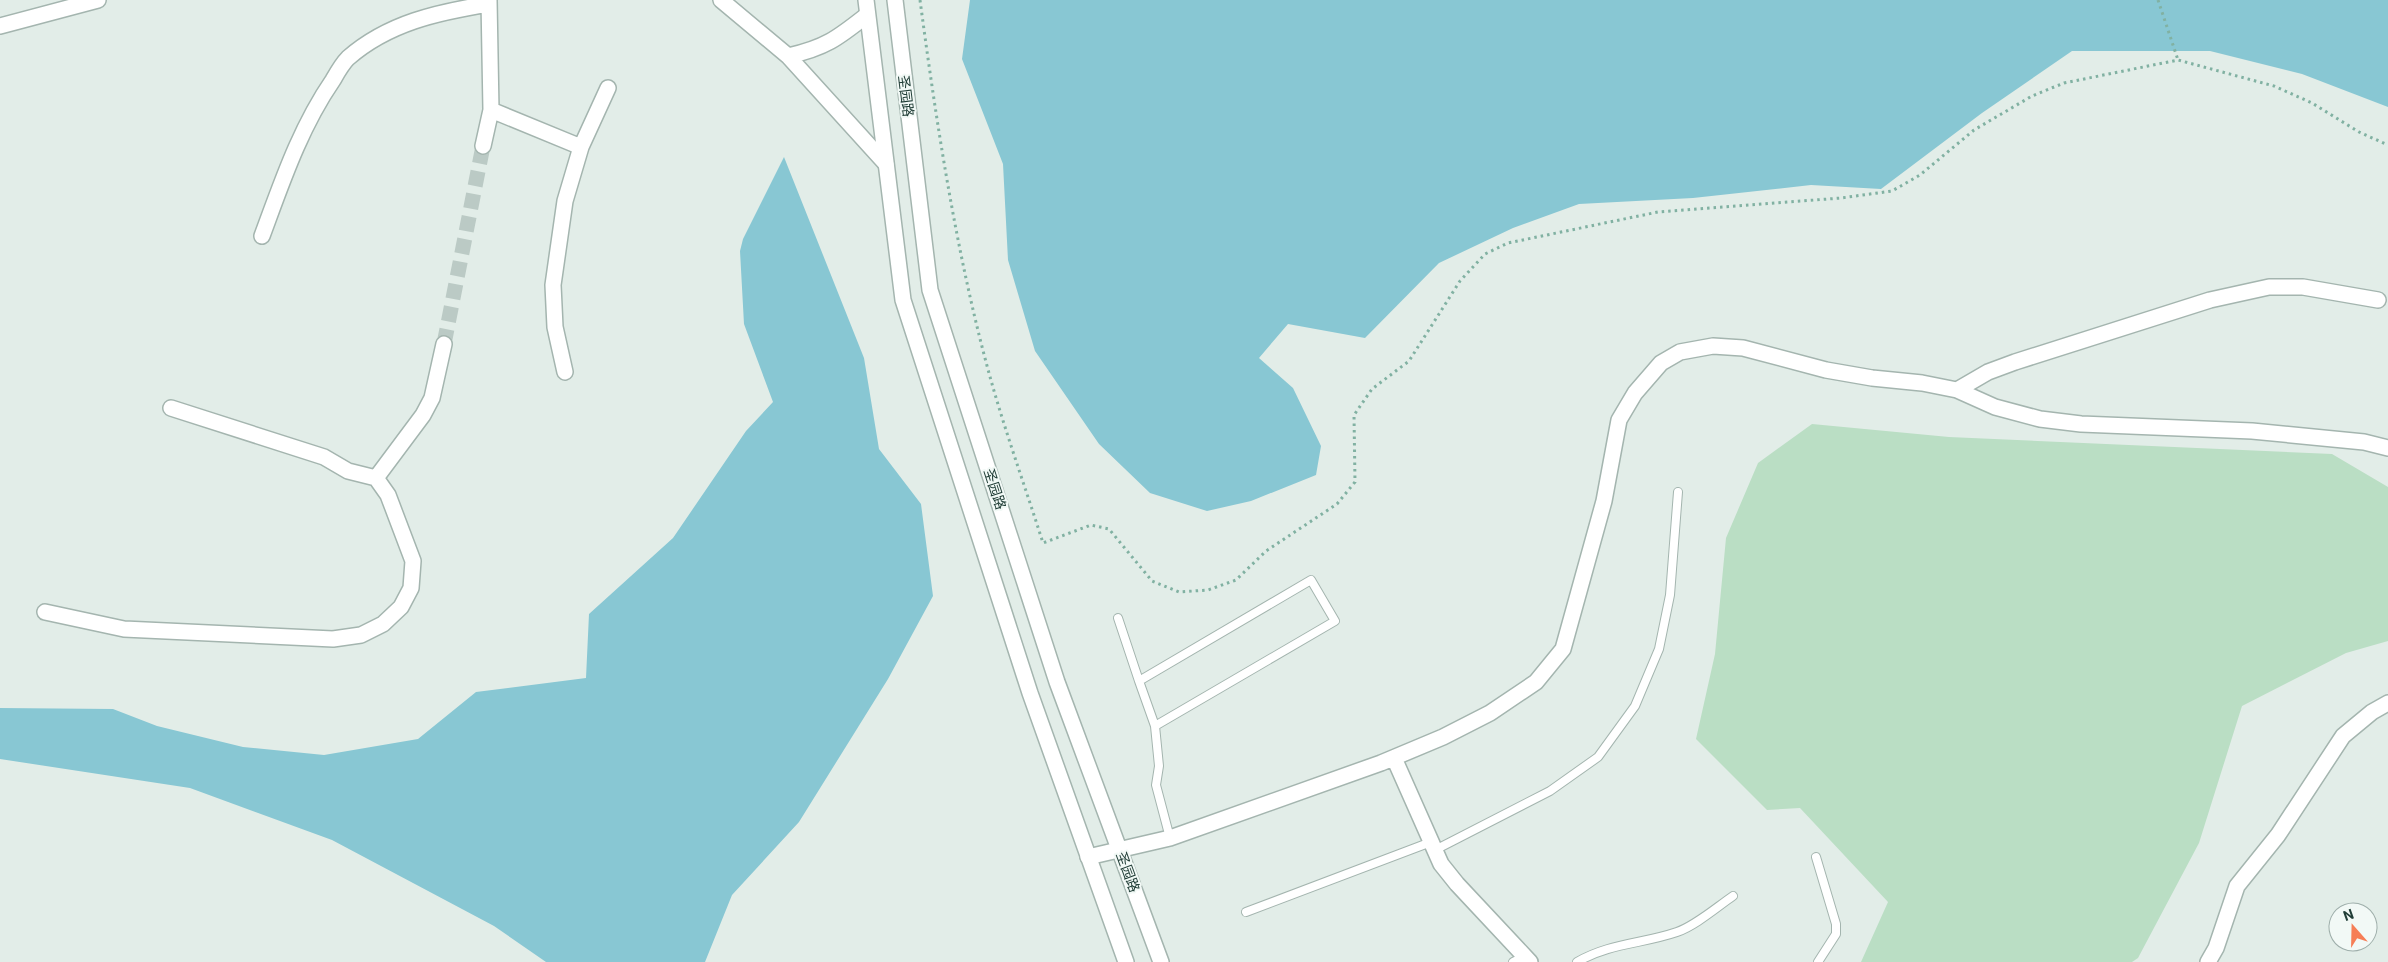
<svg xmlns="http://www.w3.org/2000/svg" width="2388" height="962" viewBox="0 0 2388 962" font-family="Roboto,'Noto Sans SC',sans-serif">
	<rect width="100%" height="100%" fill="#e2ede8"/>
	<path fill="#badec4" d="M1812,424L1949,437L2332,454L2388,487V641L2346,653L2242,706L2199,843L2138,958L2132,962H1861L1888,902L1800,808L1767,810L1696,739L1715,654L1726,538L1758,463Z"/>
	<path fill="#88c7d3" d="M970,0H2388V107L2302,74L2210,51H2072L1982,113L1881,189L1811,185L1693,198L1579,204L1513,228L1439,263L1365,338L1288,324L1259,358L1293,388L1321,446L1316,475L1251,501L1207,511L1150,493L1099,444L1035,351L1008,260L1003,164L962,59Z
		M784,157L864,358L879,449L921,504L933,596L888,679L799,822L732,895L705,962H546L494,926L332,840L190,788L0,759V708L113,709L157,726L243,747L324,755L418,739L476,692L586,678L589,614L673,538L746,431L773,402L744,324L740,251L743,239Z"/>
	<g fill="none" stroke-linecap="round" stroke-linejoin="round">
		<path stroke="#bbcac5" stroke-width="15" stroke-dasharray="15 8" stroke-linecap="butt" d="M444,344L483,146"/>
		<defs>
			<path id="service" d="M1118,618L1139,681
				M1155,726L1139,681L1311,580L1335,621L1155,726L1159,766L1156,785L1170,838
				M1435,850L1550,791L1598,757L1635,706L1659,649L1670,595L1678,492
				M1816,857L1836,924V934L1818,962
				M1246,912L1431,842
				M1513,962L1525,956
				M1577,962C1610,943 1642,944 1677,932C1695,926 1717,907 1733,896"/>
			<path id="minor" d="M721,0L788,56L886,164
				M0,26L98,0
				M788,56C825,48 838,38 867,15
				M491,110L581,147
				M483,146L491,110L489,0
				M262,236C282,182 300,128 333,80C337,73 342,64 348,58C388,23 438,12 489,4
				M565,372L555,327L553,285L565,201L581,147L608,88
				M1957,390L1988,372L2015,362L2210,300L2269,287H2303L2378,300
				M376,478L423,415L432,398L444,344
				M45,612L124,629L333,639L361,635L383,624L401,607L411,588L413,561L388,495L376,478L348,471L324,457L171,408
				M1394,758L1441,864L1457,884L1530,962
				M1088,857L1170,838L1381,763L1443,737L1490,713L1536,682L1563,649L1604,501L1619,420L1635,393L1661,363L1680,352L1713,346L1743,348L1826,370L1872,378L1922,383L1957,390L1995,407L2040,419L2081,424L2252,431L2364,442L2388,448
				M2208,962L2216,948L2237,886L2278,835L2343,736L2372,712L2388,703"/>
			<path id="tertiary" d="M866,0L903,300L1030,693L1126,962
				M895,0L930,290L1057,682L1161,962"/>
		</defs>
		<use href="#service" stroke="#a4b5af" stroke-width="10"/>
		<use href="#minor" stroke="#a4b5af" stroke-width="18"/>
		<use href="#tertiary" stroke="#a4b5af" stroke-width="18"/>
		<path stroke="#81b1a2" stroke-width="3" stroke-dasharray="2.5 4" stroke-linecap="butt" d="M920,0C936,120 955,245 986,362C1002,423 1024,483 1043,543L1091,525L1109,529L1152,581L1179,592L1208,590L1236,580L1266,551L1337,504L1355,482L1354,415L1372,389L1409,361L1460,281L1485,254L1508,243L1658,212L1841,198L1892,191L1920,175L1974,130L2032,96L2064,83L2178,60L2274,86L2312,103L2359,132L2388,145
			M2158,0L2178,60"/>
		<use href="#service" stroke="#fff" stroke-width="8"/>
		<use href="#minor" stroke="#fff" stroke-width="15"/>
		<use href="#tertiary" stroke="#fff" stroke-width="15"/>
	</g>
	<g text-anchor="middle" stroke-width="4" stroke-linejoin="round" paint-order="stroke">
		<g font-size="14" fill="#213e37" stroke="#f2f9f6">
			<text transform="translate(906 96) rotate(83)" y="5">圣园路</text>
			<text transform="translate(995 489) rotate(72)" y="5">圣园路</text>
			<text transform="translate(1128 872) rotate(70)" y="5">圣园路</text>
		</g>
	</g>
	<g transform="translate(2353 927) rotate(340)"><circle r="24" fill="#f2f9f6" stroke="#9eaeaa"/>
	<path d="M0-4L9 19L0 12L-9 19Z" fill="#f67e56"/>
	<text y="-8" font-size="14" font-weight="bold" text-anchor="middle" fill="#213e37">N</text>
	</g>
</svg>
